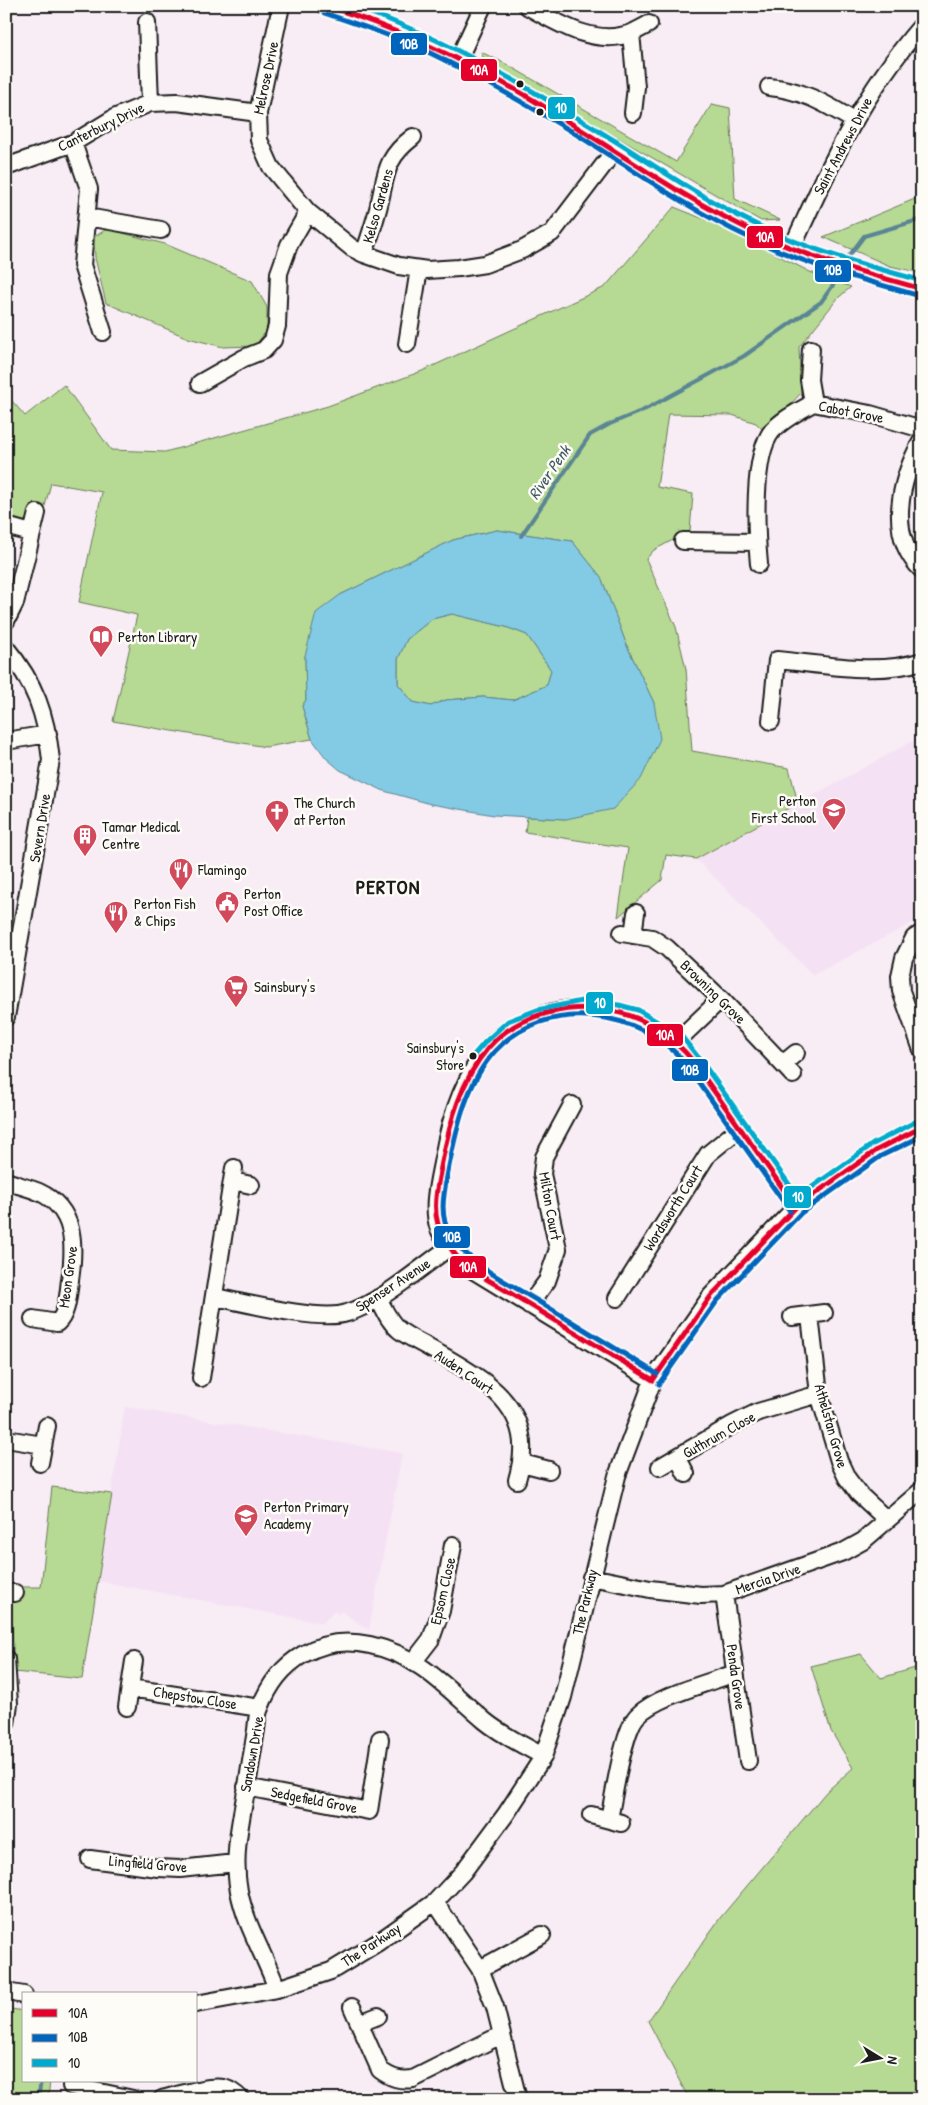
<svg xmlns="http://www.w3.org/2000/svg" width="928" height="2105" viewBox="0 0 928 2105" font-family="'Patrick Hand',sans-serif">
	<rect width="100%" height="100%" fill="#f8ecf5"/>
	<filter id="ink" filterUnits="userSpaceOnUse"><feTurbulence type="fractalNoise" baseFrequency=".02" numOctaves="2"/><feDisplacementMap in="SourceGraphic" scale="10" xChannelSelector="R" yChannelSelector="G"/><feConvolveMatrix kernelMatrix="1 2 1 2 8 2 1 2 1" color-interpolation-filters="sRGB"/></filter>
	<g filter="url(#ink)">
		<path fill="#f5e1f4" d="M922,736V918L813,975L696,859Z
			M125,1407L402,1453L369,1630L341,1611L338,1614L333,1611L323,1623L98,1581Z"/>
		<path fill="#b6d993" stroke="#697a58" d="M481,52L506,64L676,162L712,104L730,108L735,199L780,220L761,221L484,60Z
			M922,196V273L890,266L823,237Z
			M674,207L721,226L810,272L851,287L838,298L799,347L801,393L765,432L756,423L732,415L668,414L657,487L693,494L690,531L654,550L646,559L676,627L686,669L692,751L789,768L798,803L696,859L666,855L662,880L618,917L628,848L525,832L527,817L566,819L654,703L627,646L601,577L572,541L497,530L453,540L340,595L305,656L306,700L302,706L312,739L266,747L113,721L137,615L79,602L102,492L51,483L44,510L34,506L24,522L6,516V394L25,416L64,385L111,450L165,452L328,406L422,371L605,287Z
			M107,229L165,244L252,281L267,307V330L255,346L223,347L188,338L106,303L95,258L94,237Z
			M452,614L506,627L527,635L551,670L547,685L513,700L483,697L446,700L431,706L413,702L398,684V659L407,639L432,619Z
			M52,1487L112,1494L82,1679L14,1672L11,1601L16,1587H41Z
			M861,1654L881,1678L922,1666V2099H689L648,2021L720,1918L826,1792L853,1768L831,1731L811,1666Z
			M11,2009L24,2011V2081H50L48,2099H6V2022Z"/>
		<path fill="#83cbe4" stroke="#5a8594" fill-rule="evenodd" d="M497,530L572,541L601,577L627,646L654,703L660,739L641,779L613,809L566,819L494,815L431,804L384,791L340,770L326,758L312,739L302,706L306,700L305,656L316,613L340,595L453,540ZM452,614L506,627L527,635L551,670L547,685L513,700L483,697L446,700L431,706L413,702L398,684V659L407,639L432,619Z"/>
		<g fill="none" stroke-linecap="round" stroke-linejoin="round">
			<path stroke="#5a8594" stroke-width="4" d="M849,256L864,236L922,219
				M521,536L590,435L610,424L646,409L744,356L821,302L836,281
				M38,2099L41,2081"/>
			<defs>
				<path id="minor" d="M281,6L258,113L259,140L271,167L308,212L352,248L364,254L399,266L427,270L459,268L485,264L522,250L552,233L615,150
					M326,6C472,46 596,144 727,218C787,252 855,270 922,289
					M527,6C558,23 595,47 631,33C637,31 643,27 649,24
					M147,22L150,103
					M631,33L636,87L633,113
					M459,58L483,6
					M769,87C803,90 824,103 853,120
					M73,143L89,189L82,265L103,332
					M6,167L73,143L114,118L150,103L177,102L258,113
					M87,217L161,230
					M792,248C829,166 862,94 922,25
					M364,254C369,239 374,224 378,209C387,175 383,160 413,137
					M407,344L419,269
					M811,349L809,380L813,403
					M200,383L244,358L264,350L273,340L277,326L279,273L289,245L308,212
					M922,440C900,480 886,535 922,570
					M6,526L31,533
					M683,541L757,542
					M759,564C756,532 752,456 772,431C783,419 799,411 813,403L870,414L922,429
					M6,621L15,603L37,513
					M6,648C35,683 46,714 51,760L6,1017
					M771,721L777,660C822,664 878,676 922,661
					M6,741L48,734
					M622,933L652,938L667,948L721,999L793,1075
					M922,933L914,938L904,958L900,976L901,991L922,1050
					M633,935L636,913
					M676,1042L721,999
					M784,1063L796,1053
					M6,1181C17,1185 29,1188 39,1192C76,1209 75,1246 70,1280C68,1294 68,1313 57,1323L33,1319
					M233,1181L251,1185
					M215,1297C245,1303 321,1322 347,1313C381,1303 421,1267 450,1247
					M378,1298C384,1309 389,1322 399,1330C407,1336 417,1341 426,1346C461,1367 513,1390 521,1435C524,1450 521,1466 517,1480
					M617,1298L708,1154L740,1128
					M529,1305L547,1281L558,1249L542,1174L544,1157L572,1105
					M810,1316L819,1394L839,1461L847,1478L859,1494L887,1520
					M792,1317L824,1313
					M201,1378L234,1168
					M653,1380L466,1266C457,1255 445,1243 439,1229C431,1207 439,1180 443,1158C450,1119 463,1078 489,1047C518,1013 576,1002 619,1012C638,1017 660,1030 675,1042C691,1054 705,1079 717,1096C743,1133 770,1170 796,1207
					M6,1439L43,1445
					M678,1458L686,1474
					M40,1463L47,1426
					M522,1463L549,1470
					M660,1467L732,1425L758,1412L819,1394
					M591,1577L650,1589L701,1595L724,1594L843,1552L863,1541L922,1490
					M6,1593H15
					M724,1594L748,1761
					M6,1659L9,1704L6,1724
					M414,1661L431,1639L441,1611L453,1545
					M130,1688L260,1708
					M127,1707L134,1661
					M246,1787L369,1811L380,1739
					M591,1815L621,1823
					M609,1819C614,1796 623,1731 637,1716C656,1696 709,1683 735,1673
					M90,1859L158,1868L180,1869L235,1863
					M435,1902L480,1969L495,2007L518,2099
					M480,1969L542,1935
					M277,1989C265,1955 246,1927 239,1891C232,1856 241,1820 247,1786C250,1767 253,1749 256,1730C257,1723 257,1714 260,1708C278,1660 320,1634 370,1645C421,1656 447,1689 485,1721C502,1735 523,1745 543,1756
					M6,1992L24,1995
					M196,2004L277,1989L331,1971L377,1943L435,1902L463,1872L506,1814L543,1757L563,1697L617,1476L653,1380L711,1296L796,1207L877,1150L922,1127
					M352,2007L380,2070C391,2078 400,2081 413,2079L501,2035
					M360,2023L378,2016
					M71,2086L133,2099
					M162,2099C178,2095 208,2085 224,2088C231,2090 236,2094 241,2099"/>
			</defs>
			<use href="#minor" stroke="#1c1c1c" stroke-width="20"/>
			<use href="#minor" stroke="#fdfcf7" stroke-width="16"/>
			<defs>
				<path id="bus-1" d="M327,6C400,30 466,60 533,100C605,143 674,193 750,230C805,257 864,273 922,289
					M653,1380C615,1357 578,1334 540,1311C523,1301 506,1290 488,1280C481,1275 472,1271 466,1266C458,1259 450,1248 445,1239C429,1216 437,1188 442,1162C450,1122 461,1080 488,1048C518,1012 577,1001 621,1013C648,1020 674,1038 692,1060L796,1207
					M653,1380L711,1296L796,1207L877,1150L922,1127"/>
				<path id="bus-2" d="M324,13C360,25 396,37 430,53C480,77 528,105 576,134C632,169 688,209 748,237C803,264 862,280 920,296
					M657,1374C618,1350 579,1326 541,1303C509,1283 472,1267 451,1236C437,1214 445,1189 449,1166C457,1126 467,1082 495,1051C546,996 641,1009 686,1064L790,1211
					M659,1384L717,1301L801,1213L881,1156L922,1136"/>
				<path id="bus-3" d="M351,6C448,38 534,91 620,144C664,172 707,201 753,223C807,250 865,265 922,281
					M473,1056L486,1041L508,1021L537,1010L582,1001L619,1005L638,1010L682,1037L702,1062L798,1197L873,1144L919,1120"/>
			</defs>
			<use href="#bus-1" stroke="#fdfcf7" stroke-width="9"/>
			<use href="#bus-2" stroke="#fdfcf7" stroke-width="9"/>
			<use href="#bus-3" stroke="#fdfcf7" stroke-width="9"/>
			<use href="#bus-1" stroke="#e4002b" stroke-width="5"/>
			<use href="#bus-2" stroke="#0065bd" stroke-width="5"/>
			<use href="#bus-3" stroke="#00a9ce" stroke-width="5"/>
		</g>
	</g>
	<defs>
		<symbol id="library-pin" viewBox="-11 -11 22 30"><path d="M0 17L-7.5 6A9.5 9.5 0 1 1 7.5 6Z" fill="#d1495b" stroke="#fdfcf7"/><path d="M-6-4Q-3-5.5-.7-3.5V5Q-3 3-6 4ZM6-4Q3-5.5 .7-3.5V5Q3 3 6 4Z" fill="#fff"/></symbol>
		<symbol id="school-pin" viewBox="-11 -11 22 30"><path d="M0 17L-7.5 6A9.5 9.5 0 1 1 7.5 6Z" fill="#d1495b" stroke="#fdfcf7"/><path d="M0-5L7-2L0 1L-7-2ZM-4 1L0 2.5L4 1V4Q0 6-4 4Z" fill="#fff"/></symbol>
		<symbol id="church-pin" viewBox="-11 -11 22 30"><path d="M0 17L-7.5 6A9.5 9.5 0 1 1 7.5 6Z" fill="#d1495b" stroke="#fdfcf7"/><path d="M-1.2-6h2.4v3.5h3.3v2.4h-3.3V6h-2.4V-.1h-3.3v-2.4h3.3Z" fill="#fff"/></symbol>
		<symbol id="building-pin" viewBox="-11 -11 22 30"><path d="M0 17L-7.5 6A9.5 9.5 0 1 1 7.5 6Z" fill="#d1495b" stroke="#fdfcf7"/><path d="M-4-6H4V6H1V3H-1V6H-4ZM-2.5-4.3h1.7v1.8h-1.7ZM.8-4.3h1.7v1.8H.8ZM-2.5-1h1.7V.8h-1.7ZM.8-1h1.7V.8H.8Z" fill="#fff"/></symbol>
		<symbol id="restaurant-pin" viewBox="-11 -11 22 30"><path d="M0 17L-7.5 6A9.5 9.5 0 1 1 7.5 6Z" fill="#d1495b" stroke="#fdfcf7"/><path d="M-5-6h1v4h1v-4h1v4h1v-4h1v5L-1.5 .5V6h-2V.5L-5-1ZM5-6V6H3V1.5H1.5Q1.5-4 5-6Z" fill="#fff"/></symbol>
		<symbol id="civic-pin" viewBox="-11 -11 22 30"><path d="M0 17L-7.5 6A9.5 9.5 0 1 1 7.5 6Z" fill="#d1495b" stroke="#fdfcf7"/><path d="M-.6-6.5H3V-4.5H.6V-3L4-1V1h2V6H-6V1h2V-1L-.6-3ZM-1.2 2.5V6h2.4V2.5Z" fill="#fff"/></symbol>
		<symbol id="supermarket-pin" viewBox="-11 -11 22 30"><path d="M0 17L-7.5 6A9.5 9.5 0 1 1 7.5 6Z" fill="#d1495b" stroke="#fdfcf7"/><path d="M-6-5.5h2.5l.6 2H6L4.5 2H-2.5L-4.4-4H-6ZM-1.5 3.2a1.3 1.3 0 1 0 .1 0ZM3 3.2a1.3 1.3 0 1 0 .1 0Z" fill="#fff"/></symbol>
	</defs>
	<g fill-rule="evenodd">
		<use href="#library-pin" x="87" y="623" width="28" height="38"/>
		<use href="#school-pin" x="820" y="796" width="28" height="38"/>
		<use href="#church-pin" x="263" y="798" width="28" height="38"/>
		<use href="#building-pin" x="71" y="822" width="28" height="38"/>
		<use href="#restaurant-pin" x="167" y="856" width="28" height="38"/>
		<use href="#civic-pin" x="213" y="889" width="28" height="38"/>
		<use href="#restaurant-pin" x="102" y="899" width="28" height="38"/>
		<use href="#supermarket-pin" x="222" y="973" width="28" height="38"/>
		<use href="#school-pin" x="232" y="1502" width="28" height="38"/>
	</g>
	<g fill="#1c1c1c" stroke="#fdfcf7" stroke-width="2">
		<circle cx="520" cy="84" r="4.5"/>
		<circle cx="540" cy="112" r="4.5"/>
		<circle cx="473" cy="1056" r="4.5"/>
	</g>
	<g text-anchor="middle" stroke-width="5" stroke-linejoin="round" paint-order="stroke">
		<g font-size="14" fill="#1c1c1c" stroke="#fdfcf7" text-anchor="end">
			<text x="464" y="1053">Sainsbury's<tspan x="464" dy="17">Store</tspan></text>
		</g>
		<g font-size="15" fill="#1c1c1c" stroke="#fdfcf7">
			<text transform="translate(266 78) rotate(-78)" y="5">Melrose Drive</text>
			<text transform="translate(101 127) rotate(-26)" y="5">Canterbury Drive</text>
			<text transform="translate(843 146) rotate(-62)" y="5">Saint Andrews Drive</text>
			<text transform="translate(378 206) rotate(-74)" y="5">Kelso Gardens</text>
			<text transform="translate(851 412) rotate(11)" y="5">Cabot Grove</text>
			<text transform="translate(40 828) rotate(-81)" y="5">Severn Drive</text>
			<text transform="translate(713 992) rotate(44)" y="5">Browning Grove</text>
			<text transform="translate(550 1206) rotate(80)" y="5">Milton Court</text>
			<text transform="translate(673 1208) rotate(-58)" y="5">Wordsworth Court</text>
			<text transform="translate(68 1277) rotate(-82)" y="5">Meon Grove</text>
			<text transform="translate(393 1285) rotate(-33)" y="5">Spenser Avenue</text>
			<text transform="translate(464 1372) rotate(34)" y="5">Auden Court</text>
			<text transform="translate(831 1426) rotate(74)" y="5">Athelstan Grove</text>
			<text transform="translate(719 1435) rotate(-29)" y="5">Guthrum Close</text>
			<text transform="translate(768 1579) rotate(-19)" y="5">Mercia Drive</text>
			<text transform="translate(443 1591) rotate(-77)" y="5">Epsom Close</text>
			<text transform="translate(585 1602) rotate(-77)" y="5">The Parkway</text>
			<text transform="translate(736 1677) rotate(82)" y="5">Penda Grove</text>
			<text transform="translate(195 1698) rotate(9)" y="5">Chepstow Close</text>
			<text transform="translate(252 1754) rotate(-80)" y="5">Sandown Drive</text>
			<text transform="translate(314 1800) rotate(11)" y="5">Sedgefield Grove</text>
			<text transform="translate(148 1864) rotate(5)" y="5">Lingfield Grove</text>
			<text transform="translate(371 1945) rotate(-33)" y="5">The Parkway</text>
		</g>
		<g font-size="15" fill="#1c1c1c" stroke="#fdfcf7" text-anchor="start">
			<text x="118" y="642">Perton Library</text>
			<text x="816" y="806" text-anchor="end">Perton<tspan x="816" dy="17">First School</tspan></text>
			<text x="294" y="808">The Church<tspan x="294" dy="17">at Perton</tspan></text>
			<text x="102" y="832">Tamar Medical<tspan x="102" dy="17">Centre</tspan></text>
			<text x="198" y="875">Flamingo</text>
			<text x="244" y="899">Perton<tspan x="244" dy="17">Post Office</tspan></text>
			<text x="134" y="909">Perton Fish<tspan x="134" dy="17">&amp; Chips</tspan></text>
			<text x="254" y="992">Sainsbury's</text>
			<text x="264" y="1512">Perton Primary<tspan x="264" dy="17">Academy</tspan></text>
		</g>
		<g font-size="16" font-style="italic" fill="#405962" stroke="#fdfcf7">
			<text transform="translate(549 472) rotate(-56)" y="6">River Penk</text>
		</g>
		<g font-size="20" font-weight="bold" letter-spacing="1" fill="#1c1c1c" stroke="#fdfcf7">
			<text x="388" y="894">PERTON</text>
		</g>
	</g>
	<g stroke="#fdfcf7" stroke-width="2">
		<rect x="390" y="32" width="38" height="24" rx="5" fill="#0065bd"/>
		<rect x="460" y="58" width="38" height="24" rx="5" fill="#e4002b"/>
		<rect x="547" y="96" width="29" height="24" rx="5" fill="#00a9ce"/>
		<rect x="746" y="225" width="38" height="24" rx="5" fill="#e4002b"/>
		<rect x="814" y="259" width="38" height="24" rx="5" fill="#0065bd"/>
		<rect x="585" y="991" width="29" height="24" rx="5" fill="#00a9ce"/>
		<rect x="646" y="1023" width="38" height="24" rx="5" fill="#e4002b"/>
		<rect x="671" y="1058" width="38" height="24" rx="5" fill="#0065bd"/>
		<rect x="783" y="1185" width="29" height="24" rx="5" fill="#00a9ce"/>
		<rect x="433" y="1225" width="38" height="24" rx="5" fill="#0065bd"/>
		<rect x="449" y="1255" width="38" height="24" rx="5" fill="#e4002b"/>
	</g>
	<g font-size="14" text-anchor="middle" font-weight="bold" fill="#fff">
		<text x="409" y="49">10B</text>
		<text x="479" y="75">10A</text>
		<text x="561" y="113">10</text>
		<text x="765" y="242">10A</text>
		<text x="833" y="275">10B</text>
		<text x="600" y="1008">10</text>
		<text x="665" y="1040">10A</text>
		<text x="690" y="1075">10B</text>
		<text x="798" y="1202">10</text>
		<text x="452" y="1242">10B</text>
		<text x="468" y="1272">10A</text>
	</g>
	<rect width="928" height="2105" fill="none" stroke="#fdfcf7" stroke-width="25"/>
	<rect x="12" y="12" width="903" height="2080" fill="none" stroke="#1c1c1c" stroke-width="2" filter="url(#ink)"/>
	<rect x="22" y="1992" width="175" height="90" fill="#fdfcf7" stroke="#a3a29f"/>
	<rect x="32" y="2009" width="25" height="8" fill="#e4002b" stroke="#a3a29f"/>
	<text x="68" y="2018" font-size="15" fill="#1c1c1c">10A</text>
	<rect x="32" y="2034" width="25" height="8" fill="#0065bd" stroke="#a3a29f"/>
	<text x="68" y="2042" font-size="15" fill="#1c1c1c">10B</text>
	<rect x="32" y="2059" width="25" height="8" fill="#00a9ce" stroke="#a3a29f"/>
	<text x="68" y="2068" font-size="15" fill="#1c1c1c">10</text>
	<g transform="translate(880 2058) rotate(100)" stroke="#fdfcf7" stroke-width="4" paint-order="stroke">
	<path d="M0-4L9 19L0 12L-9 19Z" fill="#1c1c1c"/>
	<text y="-8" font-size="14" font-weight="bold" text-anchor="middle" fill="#1c1c1c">N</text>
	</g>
</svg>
